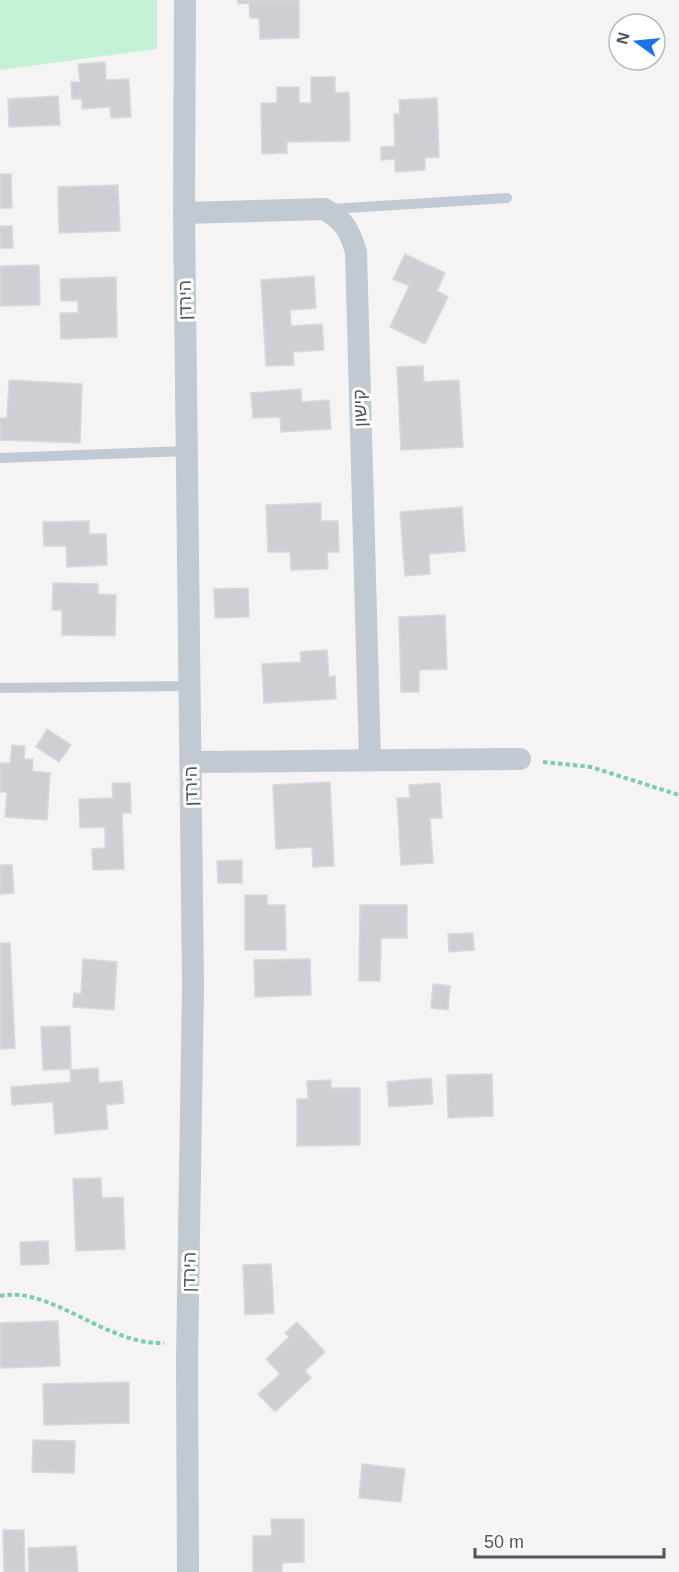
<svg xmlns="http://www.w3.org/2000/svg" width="679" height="1572" viewBox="0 0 679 1572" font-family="Helvetica,Heebo,sans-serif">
	<rect width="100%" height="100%" fill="#f5f3f3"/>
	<path fill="#c3f1d5" d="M0,0H157V49L0,70Z"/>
	<path fill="#cdcfd5" stroke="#d7d9de" stroke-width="1.5" d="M238,0H299V38L260,39L259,18H250L249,3L238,4Z
		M105,62L106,80L129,79L131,117L111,118L110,107L82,109V99H72L71,82H80L78,64Z
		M311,77H335V93L349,92L350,141L287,142V153L262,154L261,103H277V87H299V103H311Z
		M58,96L60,125L9,127L8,99Z
		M437,98L439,157L425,158V170L395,172V159L381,160V147L395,146L394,114H400L399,100Z
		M0,174H11L12,208H0Z
		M118,185L120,231L59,233L58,187Z
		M0,226H12L13,248H0Z
		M405,254L445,273L437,291L448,297L425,344L390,327L409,286L393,279Z
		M39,265L40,305L0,306V266Z
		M314,276L316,308L290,310L291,326L322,324L324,350L293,352L294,365L266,366L261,280Z
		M116,277L117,337L61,339L60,313H78V301H61L60,279Z
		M423,366L424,382L459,380L463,447L401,450L397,367Z
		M9,380L82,384L80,443L0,440V418H7Z
		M301,389L302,402L329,400L331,429L281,432L280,417L253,418L251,393Z
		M321,503V521H338L339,552H327L328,569L291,570L290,552H268L266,505Z
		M462,507L465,551L429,554L430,574L405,576L400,512Z
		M89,521V534H106L107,565L67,567L66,546H44L43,522Z
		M53,583L98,584V594L116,595L115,636L62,635V610H52Z
		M248,588L249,617L215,618L214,589Z
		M445,615L447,669L419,670V692H401L399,617Z
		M327,650L329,677L335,676L336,699L264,703L262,664L301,662L300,652Z
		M47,729L71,745L59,762L36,747Z
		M12,745L25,746L24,759H33L32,771L50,773L47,820L5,817L7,792H0V763H10Z
		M330,782L334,866L313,867L312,847L276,849L273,785Z
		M112,783H130L131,813H122L124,869L93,870L92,849L105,848V827L80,828L79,799L113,798Z
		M440,783L442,818H430L433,863L401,865L397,798H410L409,785Z
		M242,860V883H218L217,861Z
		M0,865H12L14,893L0,894Z
		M245,895H267V905H285L286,950H245Z
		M360,905H407V938H381L380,981H359Z
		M473,933L474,950L449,952L448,934Z
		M0,943H10L15,1048L0,1049Z
		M83,959L117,962L114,1010L73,1007L74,993L81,994Z
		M310,959L311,995L255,997L254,960Z
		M433,984L450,986L448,1010L431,1008Z
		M70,1026L71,1069L43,1070L41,1027Z
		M98,1068L99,1083L122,1081L124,1103L106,1105L108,1129L55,1134L53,1102L12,1105L11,1087L71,1082L70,1070Z
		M492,1074L493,1116L448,1118L447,1075Z
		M431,1078L433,1104L389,1107L387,1082Z
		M331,1080V1088H360V1145L297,1146V1099H308L307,1081Z
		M101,1178L102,1198L123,1197L125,1249L76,1251L73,1179Z
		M48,1241L49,1264L21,1265L20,1242Z
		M271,1264L274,1313L245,1315L243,1265Z
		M58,1321L60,1366L0,1368V1323Z
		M297,1322L325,1352L305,1371L311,1378L275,1412L258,1394L280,1374L266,1359L289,1337L285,1333Z
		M129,1382V1423L44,1425L43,1384Z
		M33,1440L75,1441L74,1473L32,1472Z
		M362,1464L405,1469L401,1502L359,1498Z
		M271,1519H304V1562L282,1563V1572H253V1536H272Z
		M3,1530H24L25,1572H4Z
		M76,1546L78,1572H29L28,1548Z"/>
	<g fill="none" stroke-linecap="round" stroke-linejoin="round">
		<path stroke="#7ad0a6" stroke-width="4" stroke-dasharray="4.5 3" stroke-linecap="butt" d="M543,762L591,767L679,795
			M0,1296C50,1285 107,1346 164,1343"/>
		<path stroke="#c1cad2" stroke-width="10" d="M331,209L507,198
			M0,458L187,451
			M0,688L190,686"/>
		<path stroke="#c1cad2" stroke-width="22" d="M185,0L184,213L193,986L187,1361L188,1572
			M184,213L324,209C344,220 350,231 356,252L370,760
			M190,762L520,759"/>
	</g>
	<g text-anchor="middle" stroke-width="6" stroke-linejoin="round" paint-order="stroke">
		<g font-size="18" fill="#4a5661" stroke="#fff">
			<text transform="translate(185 300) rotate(-91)" y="6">הירדן</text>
			<text transform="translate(360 408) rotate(-92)" y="6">קישון</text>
			<text transform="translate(191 786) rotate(-91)" y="6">הירדן</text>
			<text transform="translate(189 1272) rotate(-89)" y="6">הירדן</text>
		</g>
	</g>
	<g transform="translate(637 42) rotate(285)"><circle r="28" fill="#ffffff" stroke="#b7bbc0" stroke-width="1.5"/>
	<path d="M0-4.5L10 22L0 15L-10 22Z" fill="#1a73e8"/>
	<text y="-9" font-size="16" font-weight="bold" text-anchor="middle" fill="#4a5661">N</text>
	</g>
	<path d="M475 1548v9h189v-9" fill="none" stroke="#4a5661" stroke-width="3"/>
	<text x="484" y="1548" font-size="18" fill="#4a5661" stroke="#ffffff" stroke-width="4.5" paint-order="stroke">50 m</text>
</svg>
